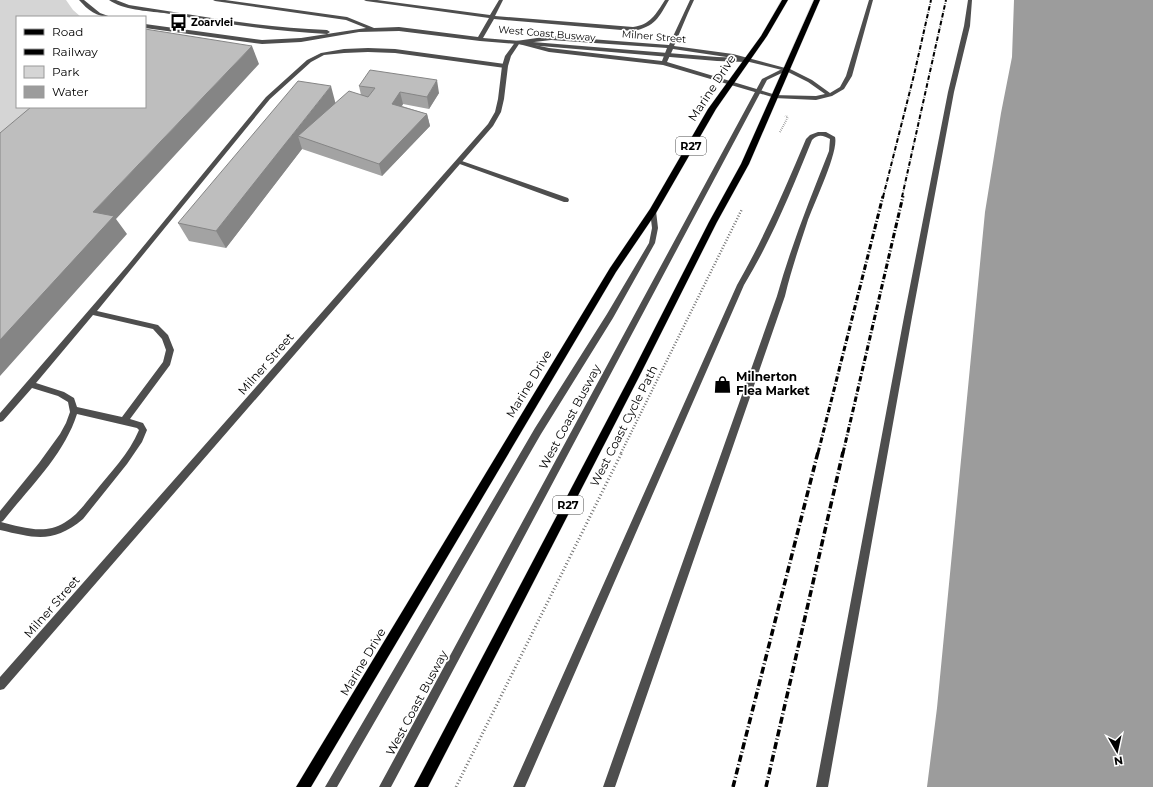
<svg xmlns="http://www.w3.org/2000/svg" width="1153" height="787" viewBox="0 0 1153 787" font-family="Montserrat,sans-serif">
	<rect width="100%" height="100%" fill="#fff"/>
	<path fill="#d5d5d5" d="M0,0H66L73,10L81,17H17V107H49L0,149Z"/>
	<path fill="#9c9c9c" d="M1014,0H1153V787H927L937,708L985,212L1001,113L1012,57Z"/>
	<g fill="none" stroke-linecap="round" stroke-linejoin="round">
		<defs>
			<path id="primary" d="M782,0H788L767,36L716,109L656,213L616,272L311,787H296L610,268L650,209L708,109L761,36Z
				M814,0H820L749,164L717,222L639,377L428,787H414L633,371L709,222L741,164Z"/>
		</defs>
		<use href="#primary" stroke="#dbdbdb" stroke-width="1"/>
		<path stroke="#707070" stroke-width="2" stroke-dasharray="0.5 1.5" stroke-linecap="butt" d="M780,132L788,117L785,116"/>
		<path stroke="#707070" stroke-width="2.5" stroke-dasharray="1 2" stroke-linecap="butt" d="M621,453L742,209"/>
		<path stroke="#707070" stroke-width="3" stroke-dasharray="1 2.5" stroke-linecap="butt" d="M456,787L622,452"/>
		<path fill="#4e4e4e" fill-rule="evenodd" d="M79,0H84L100,13L111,17C96,17 88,10 79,0Z
			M109,0H116L129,5C195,15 260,28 327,30L330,32L327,34C272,31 218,23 164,13C147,11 123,10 109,0Z
			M213,0H225L347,17L374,28L399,27L478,37L489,18L366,1L364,0H377L490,15L499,0H503L495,16L633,27C650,25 656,14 665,0H669C659,17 655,27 633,31L494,19L483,38L717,57L746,58L749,60L746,62L717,61L480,41L399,31L359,32L301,42L262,44L145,28V24L262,40L301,38L366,28L346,20L215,1Z
			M869,0H873L852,76L844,89L832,96L816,100L774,98L771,96L772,95L816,96L825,94L808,82L786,71L767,80L391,787H379L762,79L786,67L812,80L830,93L840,87L846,76Z
			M968,0H972L970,26L954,92L912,317L828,787H816L904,317L948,92L964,26Z
			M368,48L395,49L505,64L508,66L505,68L395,53L368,52L344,53L324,55L311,62L270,99L97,311L158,325L168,335L174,350L170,365L130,419L143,423L147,430L142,442L127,464L83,519C53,544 35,538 0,530V511L39,463L60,434L66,423L70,412L68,402L58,396L32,388L3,421L0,422V413L128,265L266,97L307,60L321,53L344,49ZM93,315L153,329L162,339L166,350L163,362L122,417L77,407L74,398L64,392L36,383ZM77,414L137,428L139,430C129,454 110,473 94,493C88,500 82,508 76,514C69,520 61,526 52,528C36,532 17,526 1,522L3,521C29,488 64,455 77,414Z
			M818,132H826L835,137C839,152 813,205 807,223C799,247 791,271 785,296L615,787H603L777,296C791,246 810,199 829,151L830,139C823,135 818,134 812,140C792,189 772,239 744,285L525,787H513L737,285C764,238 785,189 806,139L810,135Z
			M459,160L568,198L569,200L568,202H564L457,163V161Z
			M651,209H655L656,211L658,228L655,243L613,318L541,434L337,787H325L535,428L607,314L649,243L652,228L650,211Z"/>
		<path fill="#4e4e4e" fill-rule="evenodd" d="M690,0H694L688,13L674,46L733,54L789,69L786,71L733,58L673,49L667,62L776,95V97H772L663,65L549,52L519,44L511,56L508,66L504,99L501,112L493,126L4,689L0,690V677L488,124L495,112L498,99L502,66L505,56L516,41L551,36L669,45ZM551,40L667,48L662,61L549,48L526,43Z"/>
		<use href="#primary" fill="#000" fill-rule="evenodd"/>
		<path stroke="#000" stroke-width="2" stroke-dasharray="4.5 1.5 0.5 1.5" stroke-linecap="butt" d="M883,197L914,75L931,0
			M902,197L946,0"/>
		<path stroke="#000" stroke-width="3" stroke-dasharray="5.5 2 1 2" stroke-linecap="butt" d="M818,453L883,196
			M843,453L903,196"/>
		<path stroke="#000" stroke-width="3.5" stroke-dasharray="7 2.5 1 2.5" stroke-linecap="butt" d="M733,787L818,452
			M766,787L843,452"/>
	</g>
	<path fill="#a3a3a3" d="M359,86L439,93L429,109L403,104L402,106L427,114L430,126L382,176L302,149L226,248L189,241L178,223L336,103L361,95Z"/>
	<path fill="#858585" d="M252,46L259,64L116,219L127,234L0,376V340L93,212Z
		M437,80L439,93L429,109L427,97Z
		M331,86L336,105L298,136L302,149L226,248L216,231Z
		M400,92L403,104L395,116L392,104Z
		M427,114L430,126L382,176L379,164Z"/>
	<path fill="#bebebe" stroke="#858585" d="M145,29L252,46L93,212L114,216L0,340V133L31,107H145Z
		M370,70L437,80L427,97L400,92L392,104L427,114L379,164L298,136L349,91L368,97L375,88L359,86Z
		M298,81L331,86L216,231L178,223Z"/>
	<defs>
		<symbol id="bus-bare" viewBox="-9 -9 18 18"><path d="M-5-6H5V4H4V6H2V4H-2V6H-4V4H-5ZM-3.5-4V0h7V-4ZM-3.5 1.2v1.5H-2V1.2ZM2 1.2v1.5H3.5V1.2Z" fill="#000" stroke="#fff" stroke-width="2.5" paint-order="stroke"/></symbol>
		<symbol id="shop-bare" viewBox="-9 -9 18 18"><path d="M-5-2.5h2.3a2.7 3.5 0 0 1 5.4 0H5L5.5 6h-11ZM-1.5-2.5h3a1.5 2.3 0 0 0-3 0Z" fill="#000" stroke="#fff" stroke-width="2.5" paint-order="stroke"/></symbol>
	</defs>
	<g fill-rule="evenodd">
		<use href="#bus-bare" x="166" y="10" width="25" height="25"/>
		<use href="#shop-bare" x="710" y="372" width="25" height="25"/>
	</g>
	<g text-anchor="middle" stroke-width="3.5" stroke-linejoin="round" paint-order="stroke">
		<g font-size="10" font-weight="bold" fill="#000" stroke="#fff" text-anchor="start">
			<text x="191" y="26">Zoarvlei</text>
		</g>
		<g font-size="10" fill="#000" stroke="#fff">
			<text transform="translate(547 33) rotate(5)" y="4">West Coast Busway</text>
			<text transform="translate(654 36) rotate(5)" y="4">Milner Street</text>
		</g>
		<g fill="#fff" stroke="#4c4c4c" stroke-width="1">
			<rect x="676" y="137" width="30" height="18" rx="3"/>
			<rect x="553" y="496" width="30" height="18" rx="3"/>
		</g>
		<g font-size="11" font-weight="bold" fill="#000">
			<text x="691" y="150">R27</text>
			<text x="568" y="509">R27</text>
		</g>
		<g font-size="12" fill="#000" stroke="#fff">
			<text transform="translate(712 88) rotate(-57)" y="4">Marine Drive</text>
			<text transform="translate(266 364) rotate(-49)" y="4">Milner Street</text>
			<text transform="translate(529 384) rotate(-59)" y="4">Marine Drive</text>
			<text transform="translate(570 417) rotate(-62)" y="4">West Coast Busway</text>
			<text transform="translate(624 426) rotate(-63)" y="4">West Coast Cycle Path</text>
			<text transform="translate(52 607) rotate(-49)" y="4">Milner Street</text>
			<text transform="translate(363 662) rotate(-59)" y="4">Marine Drive</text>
			<text transform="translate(417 703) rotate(-62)" y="4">West Coast Busway</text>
		</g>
		<g font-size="12" font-weight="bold" fill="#000" stroke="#fff" text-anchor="start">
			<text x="736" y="381">Milnerton<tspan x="736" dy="14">Flea Market</tspan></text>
		</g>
	</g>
	<rect x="16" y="16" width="130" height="92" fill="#ffffff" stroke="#999999"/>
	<rect x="24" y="29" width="20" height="6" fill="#000000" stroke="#999999"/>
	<text x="52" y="36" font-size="12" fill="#000000">Road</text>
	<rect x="24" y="49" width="20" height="6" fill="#000000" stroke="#999999"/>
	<text x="52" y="56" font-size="12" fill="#000000">Railway</text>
	<rect x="24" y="66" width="20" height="12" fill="#d5d5d5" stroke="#999999"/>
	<text x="52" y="76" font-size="12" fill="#000000">Park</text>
	<rect x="24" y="86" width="20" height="12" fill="#9c9c9c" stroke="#999999"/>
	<text x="52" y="96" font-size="12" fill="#000000">Water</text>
	<g transform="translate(1117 751) rotate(171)" stroke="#ffffff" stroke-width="3" paint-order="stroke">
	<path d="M0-3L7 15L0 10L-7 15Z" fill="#000000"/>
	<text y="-6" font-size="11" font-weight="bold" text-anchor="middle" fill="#000000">N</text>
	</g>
</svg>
